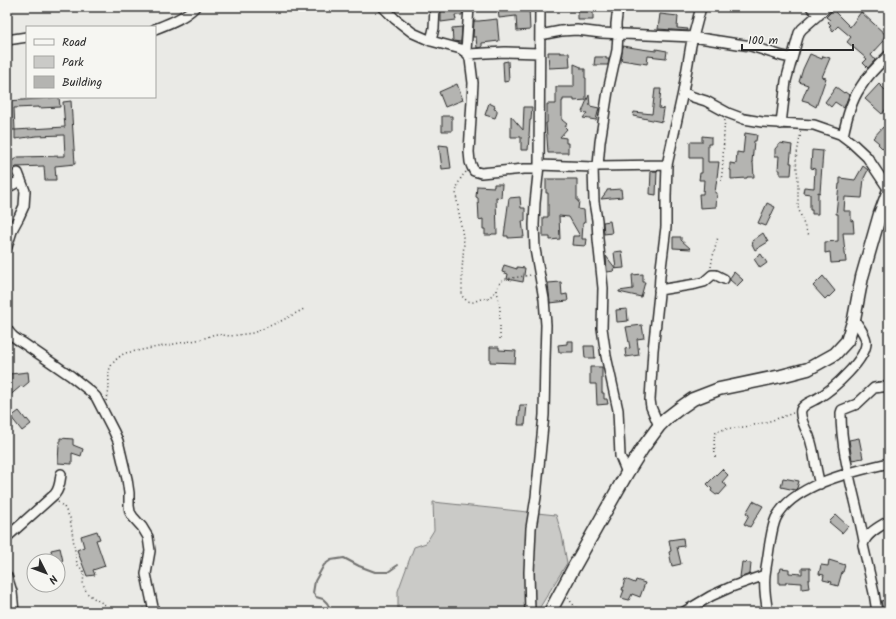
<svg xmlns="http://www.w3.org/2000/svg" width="896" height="619" viewBox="0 0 896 619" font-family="Kalam,sans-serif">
	<rect width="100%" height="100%" fill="#eaeae6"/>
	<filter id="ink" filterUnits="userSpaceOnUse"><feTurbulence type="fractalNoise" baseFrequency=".025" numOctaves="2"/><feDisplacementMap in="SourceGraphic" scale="8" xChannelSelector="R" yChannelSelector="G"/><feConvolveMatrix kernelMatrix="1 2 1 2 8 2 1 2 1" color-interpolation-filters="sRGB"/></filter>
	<g filter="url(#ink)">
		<path fill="#cacac7" stroke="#7a7a79" d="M433,502L556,515L562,535L567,563L537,612H398V591L414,547L426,543L434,530Z"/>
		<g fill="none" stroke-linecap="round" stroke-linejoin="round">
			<path stroke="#727270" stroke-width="2" d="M330,612V608L327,603L323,599L316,597L313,593L315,581L324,565L331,560L344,558L359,566L375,572H388L398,565"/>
		</g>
		<path fill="#b4b4b1" stroke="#2b2b2b" d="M441,7H463L462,15H455L456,20L441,22Z
			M501,7H529L530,30L517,31L516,16L499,18L498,10H501Z
			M578,7H593V20H578Z
			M833,10L850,27L861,12L886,35L882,40L884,41L871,55L875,60L868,68L863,63L867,59L847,42L851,37L838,26L833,31L829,26L831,25L828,22L830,20L826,17Z
			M660,14L678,16L677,28L688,29L687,31L658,29Z
			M497,19L499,41L482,43V47L477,48L476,37H473L474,21H479Z
			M462,27L461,42L453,41L452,28Z
			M623,46L641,49L656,51V49L667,51L666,58L648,56L647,64L621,60Z
			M548,52H560V53H569L570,67L549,68Z
			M810,54L822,59L823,56L830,58L822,77L826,78L816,107L809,103V102L802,100L808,85L799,82L803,69Z
			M595,57H606V59H609L608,65H594Z
			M508,61L509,81L504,82L503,62Z
			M574,64L581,67V69H585V78H586V100L574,101V99H563V101H562V120L567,124L565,127L567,129L560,137L566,138V143H568V153H548L546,123H547V104H556V87H574Z
			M457,84L463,100L445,107L439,92Z
			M879,84L889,94V112L886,109L882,114L865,99Z
			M836,87L844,93L845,92L849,95L844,108L835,102L831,107L825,102Z
			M655,89H661L659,108L664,109L662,122L633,116L634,112L652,114Z
			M589,95L590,106L599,108L596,120L583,118L587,113L582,112Z
			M59,97L60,107L39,108V107L14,108L15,130H7V101L38,99Z
			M71,101L75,164L55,166L56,180H45L44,166L16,167L12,171L7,174V164L18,157L65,156L64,135L36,136L15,139V130L65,127L63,102Z
			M489,103L495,106L494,109L497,110V113L495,118L485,115Z
			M524,107H532L531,120H530L529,136L530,137H529L528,150H521V137H511V116L523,130Z
			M442,116H452V131H442Z
			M883,127L889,133V144L884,150L878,144L879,143L873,138Z
			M745,133L757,135L756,141H754L752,162H753L754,177H747V178L731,179V170H730V163L736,164L737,152L743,153Z
			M702,136L711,137V144H708V162H719L715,193H717L716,207L700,208L699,194H703L704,180H699L700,173H702V158H690V142H702Z
			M780,143L792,145L790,163H792L791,175H780V170H778L779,156H775V149Z
			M439,145L448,146L451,168L442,169Z
			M812,150L823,151L820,193L818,192V214H812V210H810V194L803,193L804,187L814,188L815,169L811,168Z
			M863,166L868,170L864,178L862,198L845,197L844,211H851V221L853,220L854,233H843L846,262L831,263L830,252L825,253V242L838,241V214H836L839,184H840V178L855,180Z
			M650,171H657L656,195L650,194L651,171Z
			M546,179H577V201H579L578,209L584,210L585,222L583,223L582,239H587L586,246L572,245L573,236H580L569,217L559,216L560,239L550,240V237H543V217H548V193H546Z
			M494,184H502L501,198L496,197L497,234H492L491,235H485V229H483V219L479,220L478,198L476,197L477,186L494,187Z
			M621,189L622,197L601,199L607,191V190Z
			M520,197L521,208H525V221H522L524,237L508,238V236H504L509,198Z
			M767,203L775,207L766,226L758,223Z
			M610,221L612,233L604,234L603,222Z
			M763,233L768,242L755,250L752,244L753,243L752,241Z
			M673,237H681V240L691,249L673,248Z
			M622,251L624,268L613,269L614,271L607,272L606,256L616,269L614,252Z
			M761,254L767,263L760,268L754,259Z
			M504,265L517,269V267L525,268L523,282L507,279L508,274L502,272Z
			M734,272L743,280L737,286L730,280V278Z
			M643,274V282H645L641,297L619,292V291L633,289L632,275Z
			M823,276L835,291L829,297L828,296L825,299L813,286Z
			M561,282L562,295L567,294L568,301L550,303L548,283Z
			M627,309L628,321L617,322L616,310Z
			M642,325L644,338L637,339L639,355L626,357L625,349L630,348L626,327Z
			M567,341H573V352H559L558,345L567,344Z
			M584,346H594L595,358H585Z
			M490,347H499V350L516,351L515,363L490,362Z
			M590,367H602V393H604V399H607L608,404L597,405L596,384H590Z
			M28,372L29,382L23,387L21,386L7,398V380H11L10,374Z
			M520,405H527L525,425H518Z
			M19,411L26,420L27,419L31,424L22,431L11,417Z
			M60,438L73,439V445L83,449L81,456L72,453V464L58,463L59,444H60Z
			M859,438L863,458L852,460L849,440Z
			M722,469L728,475L722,482L727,486L719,495L718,494L716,495L711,491L712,489L707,484Z
			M783,478L799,481L797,488L795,490L781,487Z
			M753,501L763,506L750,527L744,524L749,515L746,513Z
			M836,515L848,526L842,533L829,522Z
			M97,531L100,539L96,540L105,566L93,570L95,575L87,576L77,550L84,547L81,536Z
			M683,538L684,546L677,547L681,564L672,566L669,552L671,551L669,540Z
			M60,548L63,561H53L51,550Z
			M829,560L845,565L843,572H842L838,586L831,584L832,582L823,580L824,575L819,574L821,565L828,566Z
			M742,562L751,563L750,574L742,577H740Z
			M781,568L789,569V573L802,574V568H810V580H808L809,588L802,589V583L786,582V584H779V572H780Z
			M625,579L635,583L636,580L645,583L640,597L632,594L629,600L621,598L624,590H622Z
			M889,599V612H883L881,601Z"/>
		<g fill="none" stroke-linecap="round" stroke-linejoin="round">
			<defs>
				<path id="minor" d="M383,7L395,19L413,33L431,41L461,49L468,54L470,59L473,83L469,152L470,162L472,167L474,171L481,173L524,169H538
					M811,7L819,15
					M155,29C170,23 184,18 195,7
					M540,35L561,31L577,30L601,33L693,37L751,46L782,56L792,58
					M7,40L27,37
					M431,41L434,28L435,7
					M466,51L469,7
					M468,54L505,52L539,53
					M683,92L693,97L706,101L728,113L744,119L762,122L814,125L840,134L852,143L867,157L889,190
					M781,124L786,81L799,33L802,29L827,7
					M843,136C846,121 851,101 860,88C867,76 878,65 889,55
					M539,165L593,167L598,166L667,165
					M598,166L600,142L608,91L617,50L618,34L616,28V24L618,7
					M593,167L594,202L597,220L598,239L603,288L602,328L606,356L618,410L620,456L627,473
					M7,188L21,180
					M7,247L13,228L19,217L24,206L25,191L18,173
					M659,290L696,284L704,282L712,275H716L724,279
					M7,329C11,336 16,339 23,343L71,376L91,392L96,397L114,432L118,441L127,479L129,493V506L130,512L133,517L142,527L148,537L150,551L146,574L154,612
					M659,426L651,407L650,400L653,350L659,294L660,276L666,227V196L667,165L683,92L691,45L701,7
					M820,484C815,469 815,452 809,436C806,430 799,417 801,410C803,404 813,401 818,398C832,390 868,358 866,341C865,333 858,326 854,319
					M7,537L55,494C60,488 60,481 61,474
					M864,541C856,498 841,457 841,413L842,410L857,404L874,388L889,386
					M7,576L12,592L14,612
					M530,612L529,572L531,528L536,497L544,415L545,360L546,325L544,299L535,249L534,225L535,203L539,165L540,7
					M684,612L711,596L731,587L765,575
					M768,612C766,602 764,585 765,575C766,566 768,557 769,548C771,538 772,527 776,518C793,484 855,471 889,463
					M877,612L874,593L863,545C865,534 880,526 889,521"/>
				<path id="major" d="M550,612L574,567L627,473L642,449L659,426L667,418L680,408L693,399L719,389L781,376L808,369L835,354L847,341L854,319L862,277L880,214L889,190"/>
			</defs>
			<use href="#minor" stroke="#2b2b2b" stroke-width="12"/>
			<use href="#major" stroke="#2b2b2b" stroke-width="15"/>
			<path stroke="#2b2b2b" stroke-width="1.5" stroke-dasharray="1 3" stroke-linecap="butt" d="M801,132L796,159L798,181V207L805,228L809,235
				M466,172C459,179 457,185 456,195L464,243L462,270V296L467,301L473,302L481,299H488L497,290
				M721,181C724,161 723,140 725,119
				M711,267L712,260L718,237
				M500,339V309L497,290L498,285L503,280L506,279L531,275
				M106,401C115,378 98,370 125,353L202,339L215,334L230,336L253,333L281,321L304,309
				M715,457L714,438L716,432C725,428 735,428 744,427C761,424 777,419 793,413
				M58,502L64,507L70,518L77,564L84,572L83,585L87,593L95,599L104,604L112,612
				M568,598L579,612
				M136,612L145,608"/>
			<use href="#minor" stroke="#f6f6f2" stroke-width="9"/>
			<use href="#major" stroke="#f6f6f2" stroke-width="12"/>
		</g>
	</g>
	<rect width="896" height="619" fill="none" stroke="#f6f6f2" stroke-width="24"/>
	<rect x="12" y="12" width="872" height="595" fill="none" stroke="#2b2b2b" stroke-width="1.5" filter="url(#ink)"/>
	<rect x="26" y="26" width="130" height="72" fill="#f6f6f2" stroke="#a5a5a2"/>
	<rect x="34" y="39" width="20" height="6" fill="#f6f6f2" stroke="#a5a5a2"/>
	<text x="62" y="46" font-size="12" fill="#2b2b2b">Road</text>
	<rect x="34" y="56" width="20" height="12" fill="#cacac7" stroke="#a5a5a2"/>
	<text x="62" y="66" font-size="12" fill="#2b2b2b">Park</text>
	<rect x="34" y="76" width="20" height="12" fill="#b4b4b1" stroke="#a5a5a2"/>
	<text x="62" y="86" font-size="12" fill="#2b2b2b">Building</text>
	<g transform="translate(46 573) rotate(132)"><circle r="19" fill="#f6f6f2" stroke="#a5a5a2"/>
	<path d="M0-3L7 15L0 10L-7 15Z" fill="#2b2b2b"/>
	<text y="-6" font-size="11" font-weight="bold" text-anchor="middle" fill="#2b2b2b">N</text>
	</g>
	<path d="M742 44v6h111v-6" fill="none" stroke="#2b2b2b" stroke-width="2"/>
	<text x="748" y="44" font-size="12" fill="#2b2b2b" stroke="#f6f6f2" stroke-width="3" paint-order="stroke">100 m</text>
</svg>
